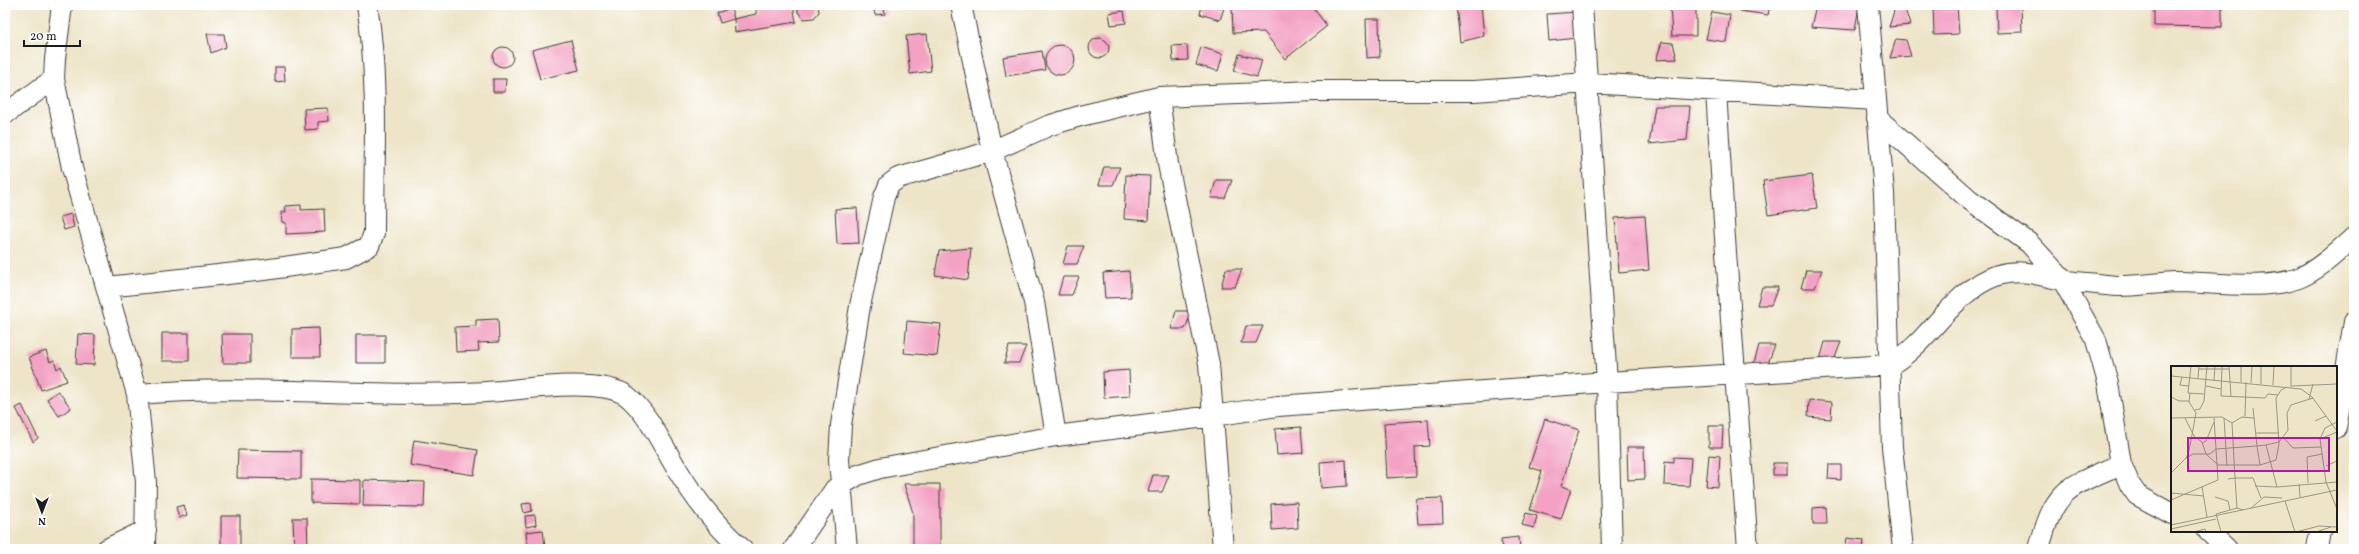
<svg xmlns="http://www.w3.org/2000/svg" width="2359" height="554" viewBox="0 0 2359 554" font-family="Vollkorn,serif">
	<rect width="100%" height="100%" fill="#fff"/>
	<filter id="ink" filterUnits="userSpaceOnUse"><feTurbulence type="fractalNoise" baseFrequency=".025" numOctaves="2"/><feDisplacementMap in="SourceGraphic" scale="8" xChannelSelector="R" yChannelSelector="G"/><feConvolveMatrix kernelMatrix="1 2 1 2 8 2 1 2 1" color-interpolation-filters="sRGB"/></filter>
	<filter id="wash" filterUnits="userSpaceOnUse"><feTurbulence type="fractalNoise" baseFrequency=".012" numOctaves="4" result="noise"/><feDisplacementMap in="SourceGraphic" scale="16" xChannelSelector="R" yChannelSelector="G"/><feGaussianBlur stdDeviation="0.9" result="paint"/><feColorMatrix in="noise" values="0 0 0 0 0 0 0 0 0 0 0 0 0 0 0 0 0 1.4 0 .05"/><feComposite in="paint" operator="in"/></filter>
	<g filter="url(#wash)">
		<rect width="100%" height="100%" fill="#eee5c9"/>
		<g id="blocks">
			<path fill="#f3a2c3" d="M775,5H793L796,22L735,32L734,19L756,14V8Z
				M798,5H818L819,12L814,18L804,19L798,12Z
				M873,5H883L885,14L875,15Z
				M1202,5H1225L1220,20L1200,14Z
				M1311,5L1327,26L1285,59L1264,32L1233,33L1232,6Z
				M1456,5H1481L1484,36L1460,42Z
				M1670,5H1696V36H1672Z
				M1742,5H1770L1768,15L1740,11Z
				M1816,5H1859L1855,30L1811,27Z
				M1933,5H1957L1959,34L1934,35Z
				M1996,5H2021L2022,32L1997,33Z
				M2154,5H2222V27L2154,26Z
				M731,8L734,19L720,23L717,13Z
				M1895,8L1905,9L1910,25L1889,27Z
				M1124,11L1126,23L1111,25L1109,13Z
				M1577,12V38L1549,41L1547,14Z
				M1712,12L1730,15L1726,42L1706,39Z
				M1366,19H1379L1380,57L1367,58Z
				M207,34H224L226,47L211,53Z
				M927,34L931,71L910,74L906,36Z
				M1089 48a10 10 0 1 1 20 0a10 10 0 1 1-20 0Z
				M1896,39L1906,40L1911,56L1890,58Z
				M571,40L579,70L540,79L532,50Z
				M1662,42L1673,43L1677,59L1656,60Z
				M1187,45L1188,60L1173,61L1172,46Z
				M1045 60a15 15 0 1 1 30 0a15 15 0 1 1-30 0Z
				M493 57a10 10 0 1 1 20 0a10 10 0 1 1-20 0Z
				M1201,47L1223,54L1218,71L1196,65Z
				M1042,51L1045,70L1006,76L1003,57Z
				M1239,54L1262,60L1257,77L1234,71Z
				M275,67H284L285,81L275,82Z
				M493,79H506L505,92H493Z
				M1655,106H1690L1687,140L1649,144Z
				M328,108L329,121L318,122V129L305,130L304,109Z
				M1104,167H1120L1113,185H1099Z
				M1126,175L1150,176L1148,221L1124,219Z
				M1812,175L1817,208L1768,215L1763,181Z
				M1216,180H1232L1225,198H1211Z
				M301,205V210L324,209L325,232L286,234V223L282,222L281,212H286L285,206Z
				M857,208L859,243L837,244L835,209Z
				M71,214L74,227L64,230L60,217Z
				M1645,216L1649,270L1619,273L1615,218Z
				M1068,246H1084L1077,264H1063Z
				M971,248L968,280L935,275L939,251Z
				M1226,269H1242L1235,287H1221Z
				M1806,270H1822L1815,288H1801Z
				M1129,271L1131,297L1105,298L1103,273Z
				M1063,277H1079L1072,295H1058Z
				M1762,287H1778L1771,305H1757Z
				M1176,311H1192L1185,329H1171Z
				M498,319L499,342L478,343L479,351L456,352L455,327L476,326V320Z
				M907,321L941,324L937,356L904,353Z
				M1246,326H1263L1256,343H1241Z
				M319,328L320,357H292V329Z
				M162,333H189V361H162Z
				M78,334L95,335L94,365L76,364Z
				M222,334H250V363H223Z
				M356,335H385V363H356Z
				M1825,342H1841L1834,360H1820Z
				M1759,345H1775L1768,363H1754Z
				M1009,346H1026L1019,363H1004Z
				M46,351L50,362L54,360L57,369L61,366L67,381L41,390L29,357Z
				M1129,370L1130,396L1104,398L1103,372Z
				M58,391L71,408L59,416L47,399Z
				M1809,400L1832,402L1831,419L1808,417Z
				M22,405L38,438L33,442L16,408Z
				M1545,419L1579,430L1561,486L1571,489L1561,519L1530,510L1542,471L1529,467Z
				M1428,420L1430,446L1415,447L1416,476L1387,478L1384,423Z
				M1709,426H1723L1722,447H1709Z
				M1301,427L1303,453L1277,455L1275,429Z
				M414,440L478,450L474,475L410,465Z
				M1627,447H1644L1645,479L1628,480Z
				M238,450L301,451V479L237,478Z
				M1709,455L1720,456L1718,487L1706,486Z
				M1674,457L1691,458L1689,486L1664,485L1665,461L1674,462Z
				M1346,460L1347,486L1321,488L1320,462Z
				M1773,463H1787V475H1773Z
				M1829,465H1841V480L1828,479Z
				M1153,475H1169L1162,492H1148Z
				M311,479L360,480V504L311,503Z
				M364,480L425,482L424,507L363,506Z
				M904,484H940V549H913V513Z
				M1442,498L1443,523L1418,524L1416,499Z
				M1297,502L1298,528L1272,530L1271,504Z
				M531,503L532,511L524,513L522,504Z
				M184,505L187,515L179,518L176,507Z
				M1826,507L1827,524H1813V508Z
				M1526,513L1537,516L1534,528L1522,525Z
				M535,515L536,525L526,527L525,516Z
				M221,516H240V548H221Z
				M293,518H307L308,549H294Z
				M543,530L545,548L528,549L526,532Z
				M1519,537L1520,549H1502L1501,539Z
				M1847,538L1864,540L1863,549H1845Z"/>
		</g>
	</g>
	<g filter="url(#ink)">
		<use href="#blocks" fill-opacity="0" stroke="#3c3a36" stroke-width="1"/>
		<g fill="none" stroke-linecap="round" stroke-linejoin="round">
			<defs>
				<path id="minor" d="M62,5L55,59L54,79L72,168L137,394L146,482L145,549
					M961,5L992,151L1034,302L1056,436
					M1582,5L1607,382L1612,549
					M1868,5L1884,193L1892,447L1903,549
					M1716,90L1725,239L1748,549
					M1159,97L1168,164L1209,364L1213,416L1278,406L1607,382L1890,365C1931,342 1951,291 1998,275C2025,267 2049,279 2075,282C2089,283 2104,285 2118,286C2137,286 2156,283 2175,282C2211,282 2269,291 2301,277C2321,268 2338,251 2354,237
					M5,114L54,79
					M1877,118L1970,200L2029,243L2062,279L2096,340L2108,383L2121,464L2130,485L2137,495L2172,514
					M107,287L264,270L346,258L369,246L374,233C374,157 379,80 367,5
					M137,394C258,383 380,400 501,391C530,388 603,378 627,396C649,414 662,445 677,469C695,499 716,526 742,549
					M2336,428L2354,322
					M2208,531L2227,549
					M107,549L146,530
					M794,549L835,489L858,475L880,468L1056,436L1213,416L1223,549
					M847,549L839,460L841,425L860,306L884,197L889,185L898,178L992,151L1048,126L1080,116L1159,97L1314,91H1474L1588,83L1876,100
					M2039,549C2055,488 2066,488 2121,464
					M2317,549L2320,531"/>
			</defs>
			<use href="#minor" stroke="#3c3a36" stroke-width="22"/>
			<use href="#minor" stroke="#fff" stroke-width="20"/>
		</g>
	</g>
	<g transform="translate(2171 366)">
		<rect width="166" height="166" fill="#eee5c9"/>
		<path fill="none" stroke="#9a9584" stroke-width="1" d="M20,0L17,27L33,28M51,0L50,30L94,32L97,28L107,29M58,0L60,30M28,3H58M0,10L130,23L141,31L166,65M11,11L9,19L18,20M27,12L28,0M43,14L44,0M70,16V0M80,17L81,0M90,18V0M102,19L103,0M35,20L50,23M121,20L166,18M120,21V0M0,31L8,35H18M138,33L142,18M82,42L86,80L95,79L108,76L117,64L116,47L120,39L142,32M24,44L29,43L33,35L36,0M74,50L75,16M0,52L51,51L61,57M14,52L23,70L31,76L35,88L46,98M53,52L56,100M144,55L155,50M166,56L154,62L149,73L155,116L166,143M61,57L64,112H82L90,132M61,57L71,51L83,52M85,67H107M112,71L122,82L150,81M149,73L166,66M31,77L35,75L43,56M95,79L106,121L166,116M15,92L22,88H39L45,83L86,80L89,99M46,99H89L105,94L108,78L105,32L110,24L116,21M155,100L166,95M0,107L15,92L18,85L25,47L18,36L19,27M57,113L64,112L66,142L72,144M137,117L136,91L151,88M128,118L129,131M84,120L106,121M31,121L36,151M0,127L33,130M44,131L57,135L59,144M0,134L47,114L43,52M114,135L124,166M80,142L93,131L111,132M0,159L166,124M0,163L45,153M23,166L34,163L35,166M50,166L45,148L66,142M125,166L148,160L166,161M145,166L160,161"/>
		<path fill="#b5179e" fill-opacity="0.15" stroke="#b5179e" stroke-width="2" d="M17,72H158V105H17Z"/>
		<rect width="166" height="166" fill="none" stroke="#1c1c1c" stroke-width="2"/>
	</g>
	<rect width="2359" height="554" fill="none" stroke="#fff" stroke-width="20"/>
	<g transform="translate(42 512) rotate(180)" stroke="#ffffff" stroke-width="3" paint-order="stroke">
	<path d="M0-3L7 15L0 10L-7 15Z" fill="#1c1c1c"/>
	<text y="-6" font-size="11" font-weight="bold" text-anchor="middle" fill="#1c1c1c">N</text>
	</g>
	<path d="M24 40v6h56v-6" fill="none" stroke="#1c1c1c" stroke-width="2"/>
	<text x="30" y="40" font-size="12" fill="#1c1c1c" stroke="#ffffff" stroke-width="3" paint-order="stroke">20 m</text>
</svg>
